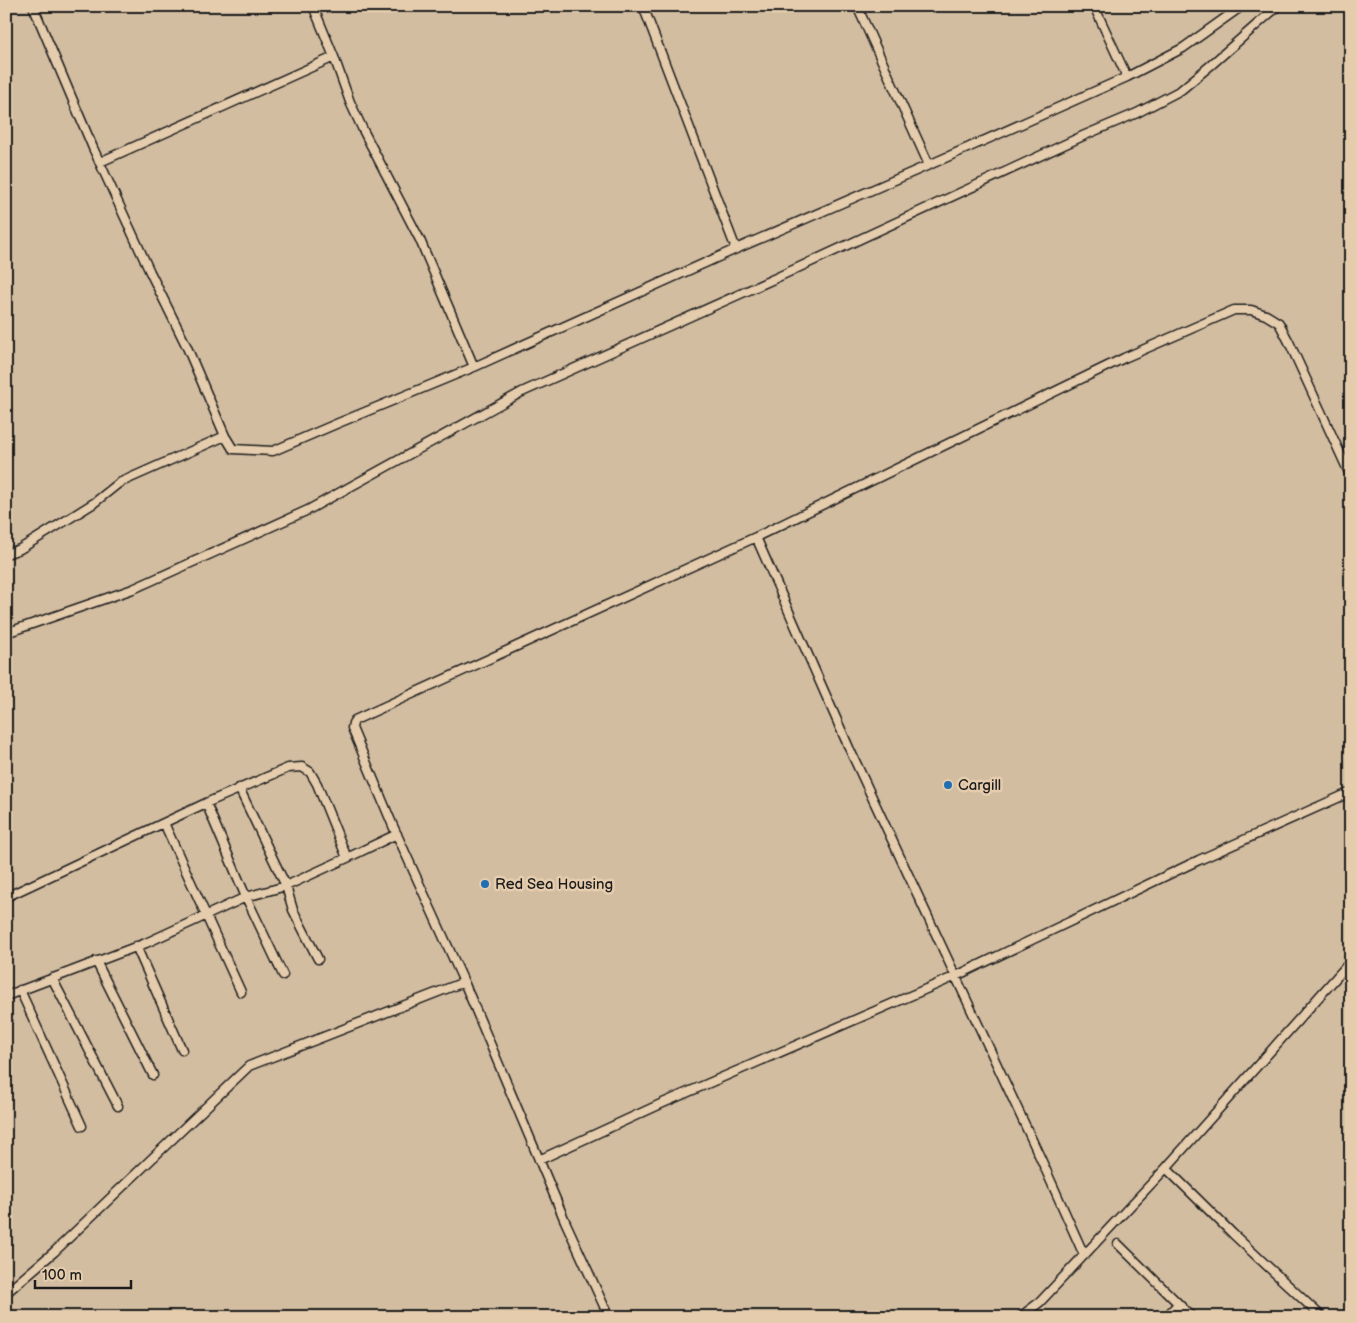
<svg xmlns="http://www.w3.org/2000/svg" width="1357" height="1323" viewBox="0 0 1357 1323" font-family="'Balsamiq Sans',sans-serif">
	<rect width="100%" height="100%" fill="#e4ccad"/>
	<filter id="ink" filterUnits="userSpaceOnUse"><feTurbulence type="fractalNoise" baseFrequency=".02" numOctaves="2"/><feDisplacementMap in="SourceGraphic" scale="10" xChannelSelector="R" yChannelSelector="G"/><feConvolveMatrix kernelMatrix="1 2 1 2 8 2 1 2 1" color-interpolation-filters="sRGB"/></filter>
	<g filter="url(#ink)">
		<path fill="#d3bda1" d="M6,6H1351V1317H6Z"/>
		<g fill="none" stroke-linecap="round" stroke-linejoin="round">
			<defs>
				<path id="minor" d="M33,6L93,148L150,272L186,345L225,436
					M313,6L334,57L350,102L363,130L420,240L474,367
					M643,6L736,249
					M1094,6L1127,77
					M100,162L334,57
					M929,165L1127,77L1183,48L1242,6
					M756,537L850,750L1040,1157L1084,1255
					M6,554L20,549L94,503L119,483L225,436L233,449L273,451L336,424L474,367L736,249L929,165L857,6
					M6,633L133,589L308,510L522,392L778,277L1085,135L1137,113L1181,90L1211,65L1278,6
					M239,788L286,886L293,910L318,959
					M206,803L246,897L283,975
					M164,823L241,992
					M6,897L206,803L288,768L302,767L310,772L317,784L347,858
					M136,946L182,1050
					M96,961L153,1075
					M52,978L118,1106
					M20,990L82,1126
					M6,996L146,943L246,897L286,886L347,858L397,834
					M539,1160L663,1103L956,976L1199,860L1351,792
					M1166,1168L1233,1234L1322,1317
					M1118,1244L1192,1317
					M6,1293L54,1252L249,1066L464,982
					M609,1317L565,1221L464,982L393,826L352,728L353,723L355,720L756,537L1124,358L1234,310H1251L1266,315L1279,323L1289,342L1351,477
					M1020,1317L1040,1302L1166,1168L1351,961
					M1166,1317L1178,1304"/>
			</defs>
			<use href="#minor" stroke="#1c1c1c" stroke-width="11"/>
			<use href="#minor" stroke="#e4ccad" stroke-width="8"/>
		</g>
	</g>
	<g fill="#1f6fb2" stroke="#e4ccad" stroke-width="2">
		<circle cx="948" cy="785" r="5"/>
		<circle cx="485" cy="884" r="5"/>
	</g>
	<g text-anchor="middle" stroke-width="5" stroke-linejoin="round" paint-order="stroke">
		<g font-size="15" fill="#1c1c1c" stroke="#e4ccad" text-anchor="start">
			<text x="958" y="790">Cargill</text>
			<text x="495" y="889">Red Sea Housing</text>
		</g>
	</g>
	<rect width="1357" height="1323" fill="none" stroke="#e4ccad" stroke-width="25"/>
	<rect x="12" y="12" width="1332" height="1298" fill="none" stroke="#1c1c1c" stroke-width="2" filter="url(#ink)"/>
	<path d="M35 1280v8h96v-8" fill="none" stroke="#1c1c1c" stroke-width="2.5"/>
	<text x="42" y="1280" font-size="15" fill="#1c1c1c" stroke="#e4ccad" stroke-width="4" paint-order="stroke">100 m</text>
</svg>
